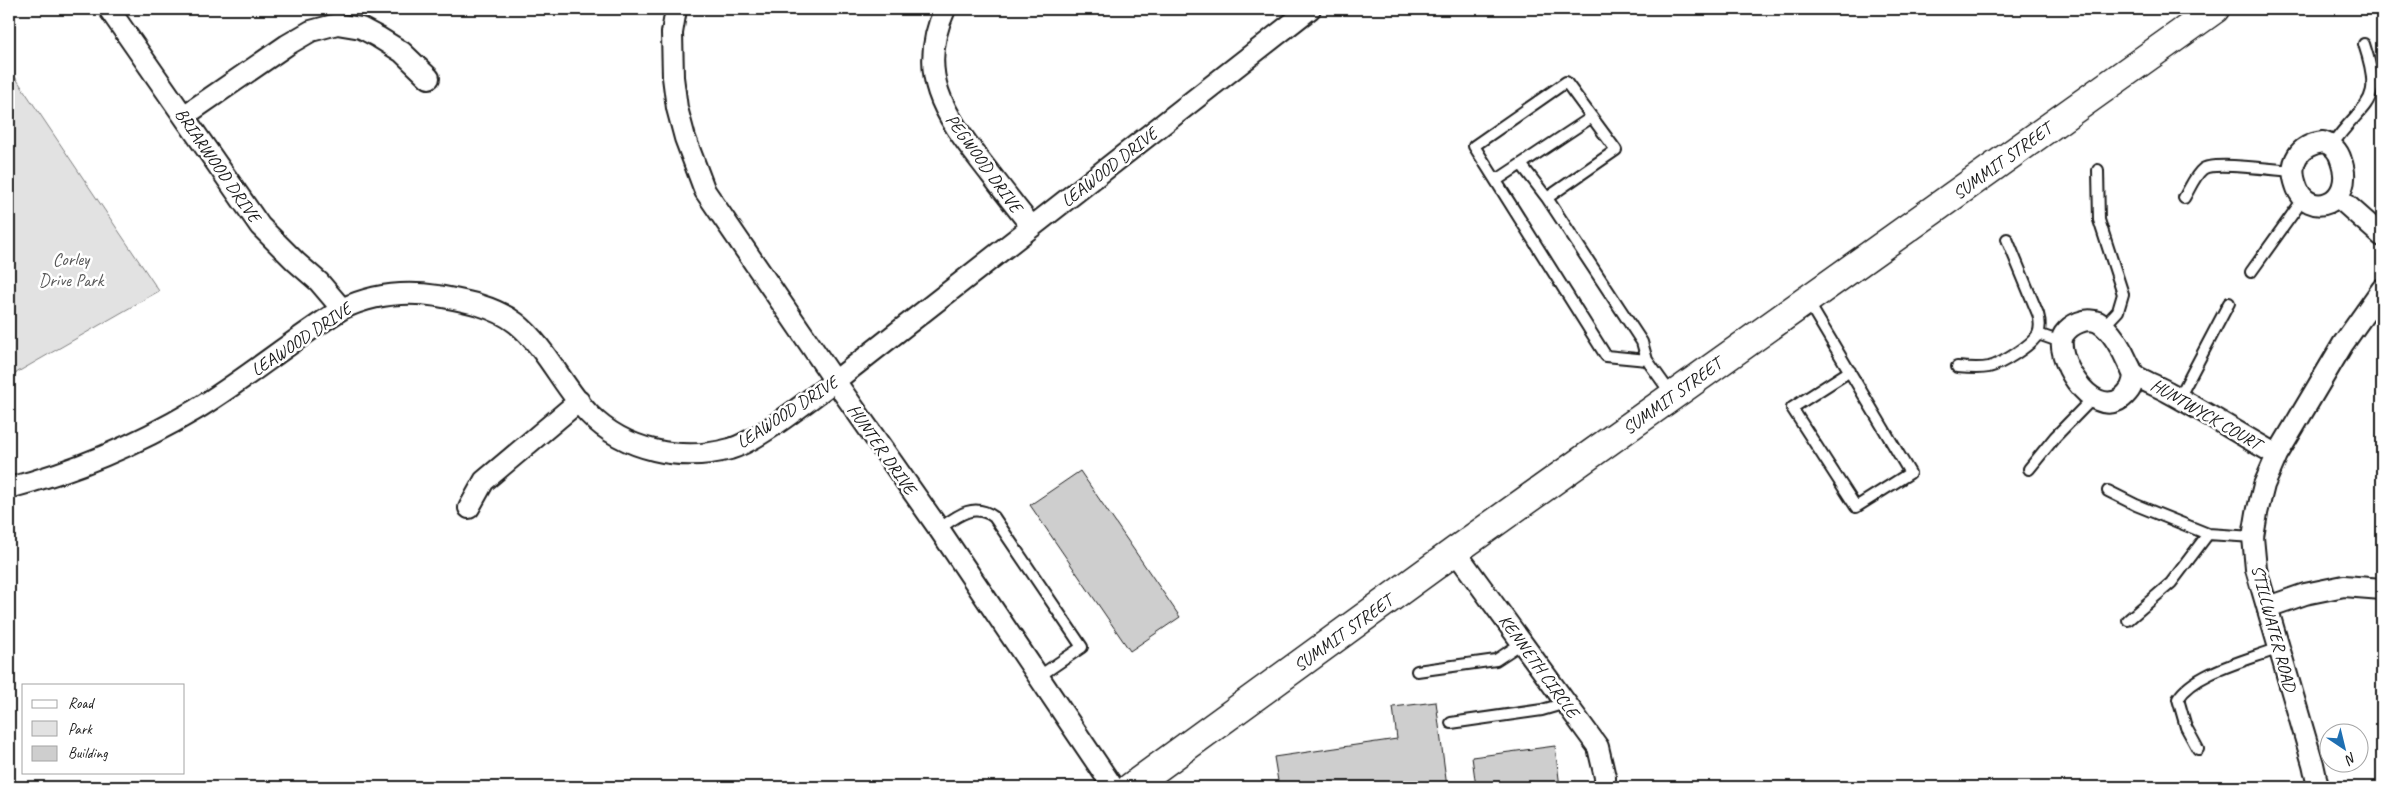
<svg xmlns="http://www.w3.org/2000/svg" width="2391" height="796" viewBox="0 0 2391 796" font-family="Caveat,sans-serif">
	<rect width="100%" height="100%" fill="#fff"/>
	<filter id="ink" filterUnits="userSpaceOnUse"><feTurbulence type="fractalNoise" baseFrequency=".02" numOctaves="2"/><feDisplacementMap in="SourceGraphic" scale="10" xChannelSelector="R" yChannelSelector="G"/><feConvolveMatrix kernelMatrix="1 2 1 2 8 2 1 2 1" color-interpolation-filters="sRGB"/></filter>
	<g filter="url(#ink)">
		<path fill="#e2e2e2" stroke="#7f7f7f" d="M9,68L159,291L9,377Z"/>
		<path fill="#cecece" stroke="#1c1c1c" d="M1080,471L1180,617L1130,651L1030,505Z
			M1436,702L1447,787H1403L1402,782L1367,787H1279L1274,757L1397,739L1393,707Z
			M1555,746L1560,787H1476L1472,757Z"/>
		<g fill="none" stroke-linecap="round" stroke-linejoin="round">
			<defs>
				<path id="service" d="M2332,145C2364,99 2385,107 2364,44
					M1521,164L1547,198
					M2098,170L2099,220L2123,294L2118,311L2104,326
					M1497,180L1592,117
					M2184,198C2189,190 2195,175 2203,169C2213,161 2276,170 2292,171
					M2251,272L2304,198
					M1807,300L1910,473L1856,507L1792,408L1850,371
					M2038,334L2061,342
					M1647,360L1642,342L1547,198L1616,150L1566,82L1474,146L1606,356L1647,360L1672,395
					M1957,367C1968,368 1979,369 1989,367C2002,364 2032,345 2038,334C2041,327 2040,321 2038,314L2007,239
					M2179,398L2229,303
					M2029,469L2055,437L2092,399
					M2108,491L2136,505L2208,534L2253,537
					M939,529C957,516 973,502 994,517L1082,647L1038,677
					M2128,620L2171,583L2208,534
					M1417,671L1496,660L1522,643
					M1451,723L1542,710L1566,703
					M2198,749L2186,727L2178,699C2195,672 2249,660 2279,648"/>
				<path id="minor" d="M109,9L260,226L296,262L319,282L342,309
					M676,9L672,33L673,77L677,108L685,138L705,191L835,381L939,529L1113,787
					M945,9C916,73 944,114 982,163C999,185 1015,206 1032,227
					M184,116L287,45L311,31L337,24L361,28L378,37L402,52L429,78
					M2323,142C2333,145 2338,150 2341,160C2357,204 2307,221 2296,185C2288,162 2299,145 2323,142Z
					M2338,197L2382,236
					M2134,375C2133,386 2130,391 2122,398C2090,421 2052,352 2064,334C2071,324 2086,317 2098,322C2111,329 2123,351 2129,365C2131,367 2132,373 2134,375C2136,377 2163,389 2168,392C2205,412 2240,434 2277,455
					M9,488C74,471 136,445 195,410C246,379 292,340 342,309C373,294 405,291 438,296C465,301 494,306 516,323C547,348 562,386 589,414C625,451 682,462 730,449C760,440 808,400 835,381L1310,9
					M469,508L484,481L579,401
					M1455,551L1598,747L1605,777V787
					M2268,607L2305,594L2344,586L2382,589
					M2318,787L2313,764L2256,569L2253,537L2257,513L2264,485L2277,455L2343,344L2382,289"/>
				<path id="secondary" d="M1131,787L1455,551L2215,9"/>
			</defs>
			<use href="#service" stroke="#1c1c1c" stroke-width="14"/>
			<use href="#minor" stroke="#1c1c1c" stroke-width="24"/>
			<use href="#secondary" stroke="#1c1c1c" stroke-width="31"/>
			<use href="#service" stroke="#fff" stroke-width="10"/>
			<use href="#minor" stroke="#fff" stroke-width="20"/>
			<use href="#secondary" stroke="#fff" stroke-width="28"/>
		</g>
	</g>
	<g text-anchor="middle" stroke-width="5" stroke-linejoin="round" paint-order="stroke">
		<g font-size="18" fill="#1c1c1c" stroke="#fff">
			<text transform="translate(2002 161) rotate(-36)" y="6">SUMMIT STREET</text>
			<text transform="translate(984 163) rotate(54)" y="6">PEGWOOD DRIVE</text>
			<text transform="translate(218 165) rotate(55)" y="6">BRIARWOOD DRIVE</text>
			<text transform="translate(1109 167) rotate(-38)" y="6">LEAWOOD DRIVE</text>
			<text transform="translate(301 339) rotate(-34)" y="6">LEAWOOD DRIVE</text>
			<text transform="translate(1672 396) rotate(-36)" y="6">SUMMIT STREET</text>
			<text transform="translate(787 412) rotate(-33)" y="6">LEAWOOD DRIVE</text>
			<text transform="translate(2206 414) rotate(30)" y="6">HUNTWYCK COURT</text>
			<text transform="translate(882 449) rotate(55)" y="6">HUNTER DRIVE</text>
			<text transform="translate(2274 628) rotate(75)" y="6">STILLWATER ROAD</text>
			<text transform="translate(1343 633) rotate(-36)" y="6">SUMMIT STREET</text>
			<text transform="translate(1539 666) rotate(54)" y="6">KENNETH CIRCLE</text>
		</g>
		<g font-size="18" fill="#575757" stroke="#fff">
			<text x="71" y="265">Corley<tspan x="71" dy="21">Drive Park</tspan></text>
		</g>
	</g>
	<rect width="2391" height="796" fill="none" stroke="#fff" stroke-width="30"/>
	<rect x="15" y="15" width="2361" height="766" fill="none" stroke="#1c1c1c" stroke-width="2" filter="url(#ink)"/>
	<rect x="22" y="684" width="162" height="90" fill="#ffffff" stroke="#a4a4a4"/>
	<rect x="32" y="700" width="25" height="8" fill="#ffffff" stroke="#a4a4a4"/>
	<text x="68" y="708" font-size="15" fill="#1c1c1c">Road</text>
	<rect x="32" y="721" width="25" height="15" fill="#e2e2e2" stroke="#a4a4a4"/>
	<text x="68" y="734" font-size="15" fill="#1c1c1c">Park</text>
	<rect x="32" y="746" width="25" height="15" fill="#cecece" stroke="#a4a4a4"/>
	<text x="68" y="758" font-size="15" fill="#1c1c1c">Building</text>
	<g transform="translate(2344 748) rotate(145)"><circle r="24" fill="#ffffff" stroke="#a4a4a4"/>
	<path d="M0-4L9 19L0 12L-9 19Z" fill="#1f6fb2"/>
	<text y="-8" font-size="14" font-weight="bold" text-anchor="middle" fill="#1c1c1c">N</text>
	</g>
</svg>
